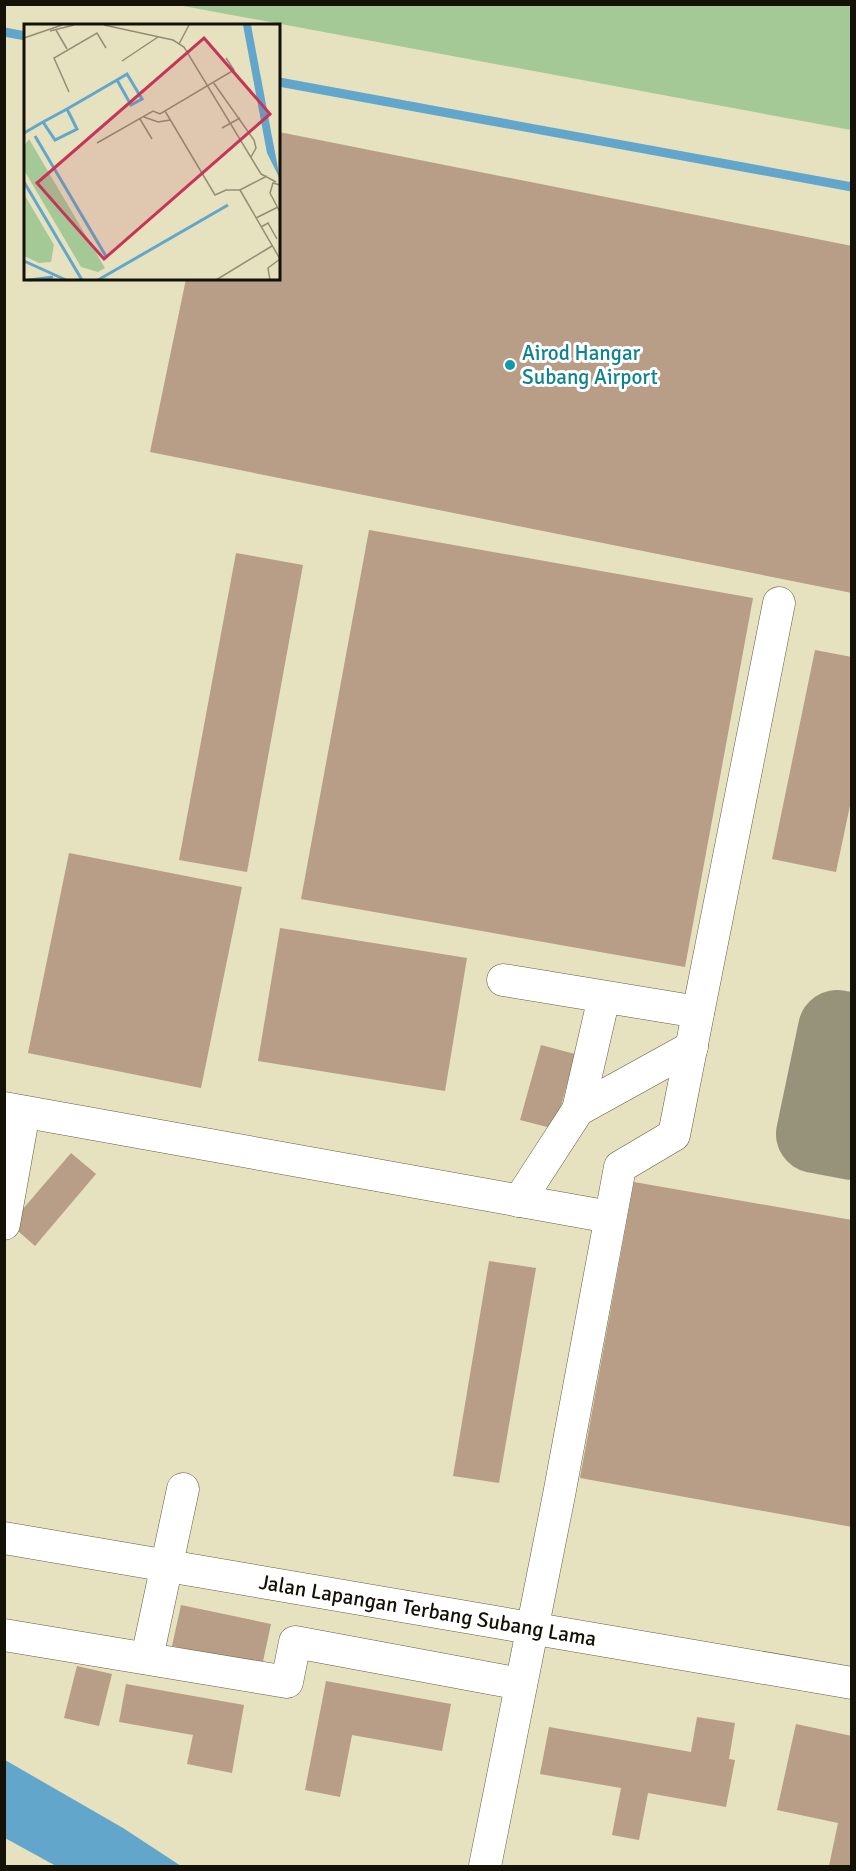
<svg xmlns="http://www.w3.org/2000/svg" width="856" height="1871" viewBox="0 0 856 1871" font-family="Signika,sans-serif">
	<rect width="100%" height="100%" fill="#e6e1bf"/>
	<path fill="#a4c997" d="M178,5H851V130Z"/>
	<path fill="#62a6cb" d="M5,1760L123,1828L181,1866H56L5,1838Z"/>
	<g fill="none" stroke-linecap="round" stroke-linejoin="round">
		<path stroke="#62a6cb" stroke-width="9" d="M4,32L26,36
			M279,82L852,187"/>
		<path stroke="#97937a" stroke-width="78" d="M852,1032L837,1029L815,1134L852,1141"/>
	</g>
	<path fill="#b89d87" d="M279,132L852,246V593L150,452L186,279H279Z
		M369,530L753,598L685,967L301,899Z
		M236,553L303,565L247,872L179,860Z
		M815,650L852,657V796L836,872L772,859Z
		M69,853L242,887L201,1088L28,1053Z
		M280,928L467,958L445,1091L258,1061Z
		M541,1045L575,1054L555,1129L520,1120Z
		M71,1153L96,1174L35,1246L10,1224Z
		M634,1182L852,1220V1527L580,1478Z
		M489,1261L536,1268L499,1483L453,1476Z
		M181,1605L271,1624L262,1666L172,1646Z
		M77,1666L112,1674L99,1726L64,1718Z
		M326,1681L451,1704L442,1751L352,1735L340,1797L305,1790Z
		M126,1684L244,1705L232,1773L187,1764L193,1735L119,1722Z
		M697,1717L735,1723L729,1759L735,1760L726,1807L648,1793L639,1840L612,1835L621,1788L540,1774L549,1727L691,1752Z
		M796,1724L852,1736V1866H829L838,1823L777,1810Z"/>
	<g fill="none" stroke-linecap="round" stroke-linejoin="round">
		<defs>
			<g id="minor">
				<path d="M503,980L698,1012"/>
				<path d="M4,1108L610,1217"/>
				<path d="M578,1110L604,997"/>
				<path d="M519,1201L578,1110L692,1047"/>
				<path d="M4,1224L24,1112"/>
				<path id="s1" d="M4,1538L852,1683"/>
				<path d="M4,1635L287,1682L295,1642L521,1684"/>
				<path d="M147,1658L183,1489"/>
				<path d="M485,1866L559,1495L620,1167L674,1135L779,603"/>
			</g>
		</defs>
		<use href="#minor" stroke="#635e40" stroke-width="33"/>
		<use href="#minor" stroke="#fff" stroke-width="32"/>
	</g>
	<circle fill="#0f9aa8" stroke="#fff" stroke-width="2" cx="510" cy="365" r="6"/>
	<g text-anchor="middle" stroke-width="6" stroke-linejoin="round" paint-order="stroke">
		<g font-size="21" fill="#0d838f" stroke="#fff" text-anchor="start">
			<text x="522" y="360">Airod Hangar<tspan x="522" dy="24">Subang Airport</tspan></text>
		</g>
		<g font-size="21" fill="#141206" stroke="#fff">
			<text dy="7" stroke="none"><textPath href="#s1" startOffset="430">Jalan Lapangan Terbang Subang Lama</textPath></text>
		</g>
	</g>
	<g transform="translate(24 24)">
		<rect width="256" height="256" fill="#e6e1bf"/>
		<path d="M5,115L81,244L74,248L57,243L0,146V122ZM0,170L30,221L27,238L15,239L0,232Z" fill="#a4c997"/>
		<path d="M219,1H227L256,155L243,129Z" fill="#62a6cb"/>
		<path fill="none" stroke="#62a6cb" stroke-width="3" d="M19,98L31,116L53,105L43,85M0,109L19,98L43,85L93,56L103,50L118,75L107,81L93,56M11,112L83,234M0,158L58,256M0,237L42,256M5,256L29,253M74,256L204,181"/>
		<path fill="none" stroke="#928e75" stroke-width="1.5" d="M80,1L149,16L160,23L237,150L252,158M32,6L43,25M26,7L50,1M0,14L38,1M155,20L165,1M98,37L134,13M189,58L230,116L232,124L227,133M45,68L30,34L73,9L82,24M141,87L191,171L202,166H216L243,152M120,93L134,98L146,96M116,95L128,115M198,104L216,94M73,119L129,87L136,90L210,46L202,34M256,161L249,159L246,169L256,188M216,166L256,235M232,194L254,183M237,203L244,199L253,215M192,256L248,222M246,256L244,244L256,235"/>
		<path fill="#c53558" fill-opacity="0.15" stroke="#c53558" stroke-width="3" d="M180,14L246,90L80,235L13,159Z"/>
		<rect width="256" height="256" fill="none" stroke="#141206" stroke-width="3"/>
	</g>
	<rect width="856" height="1871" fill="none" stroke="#141206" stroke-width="12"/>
</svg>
